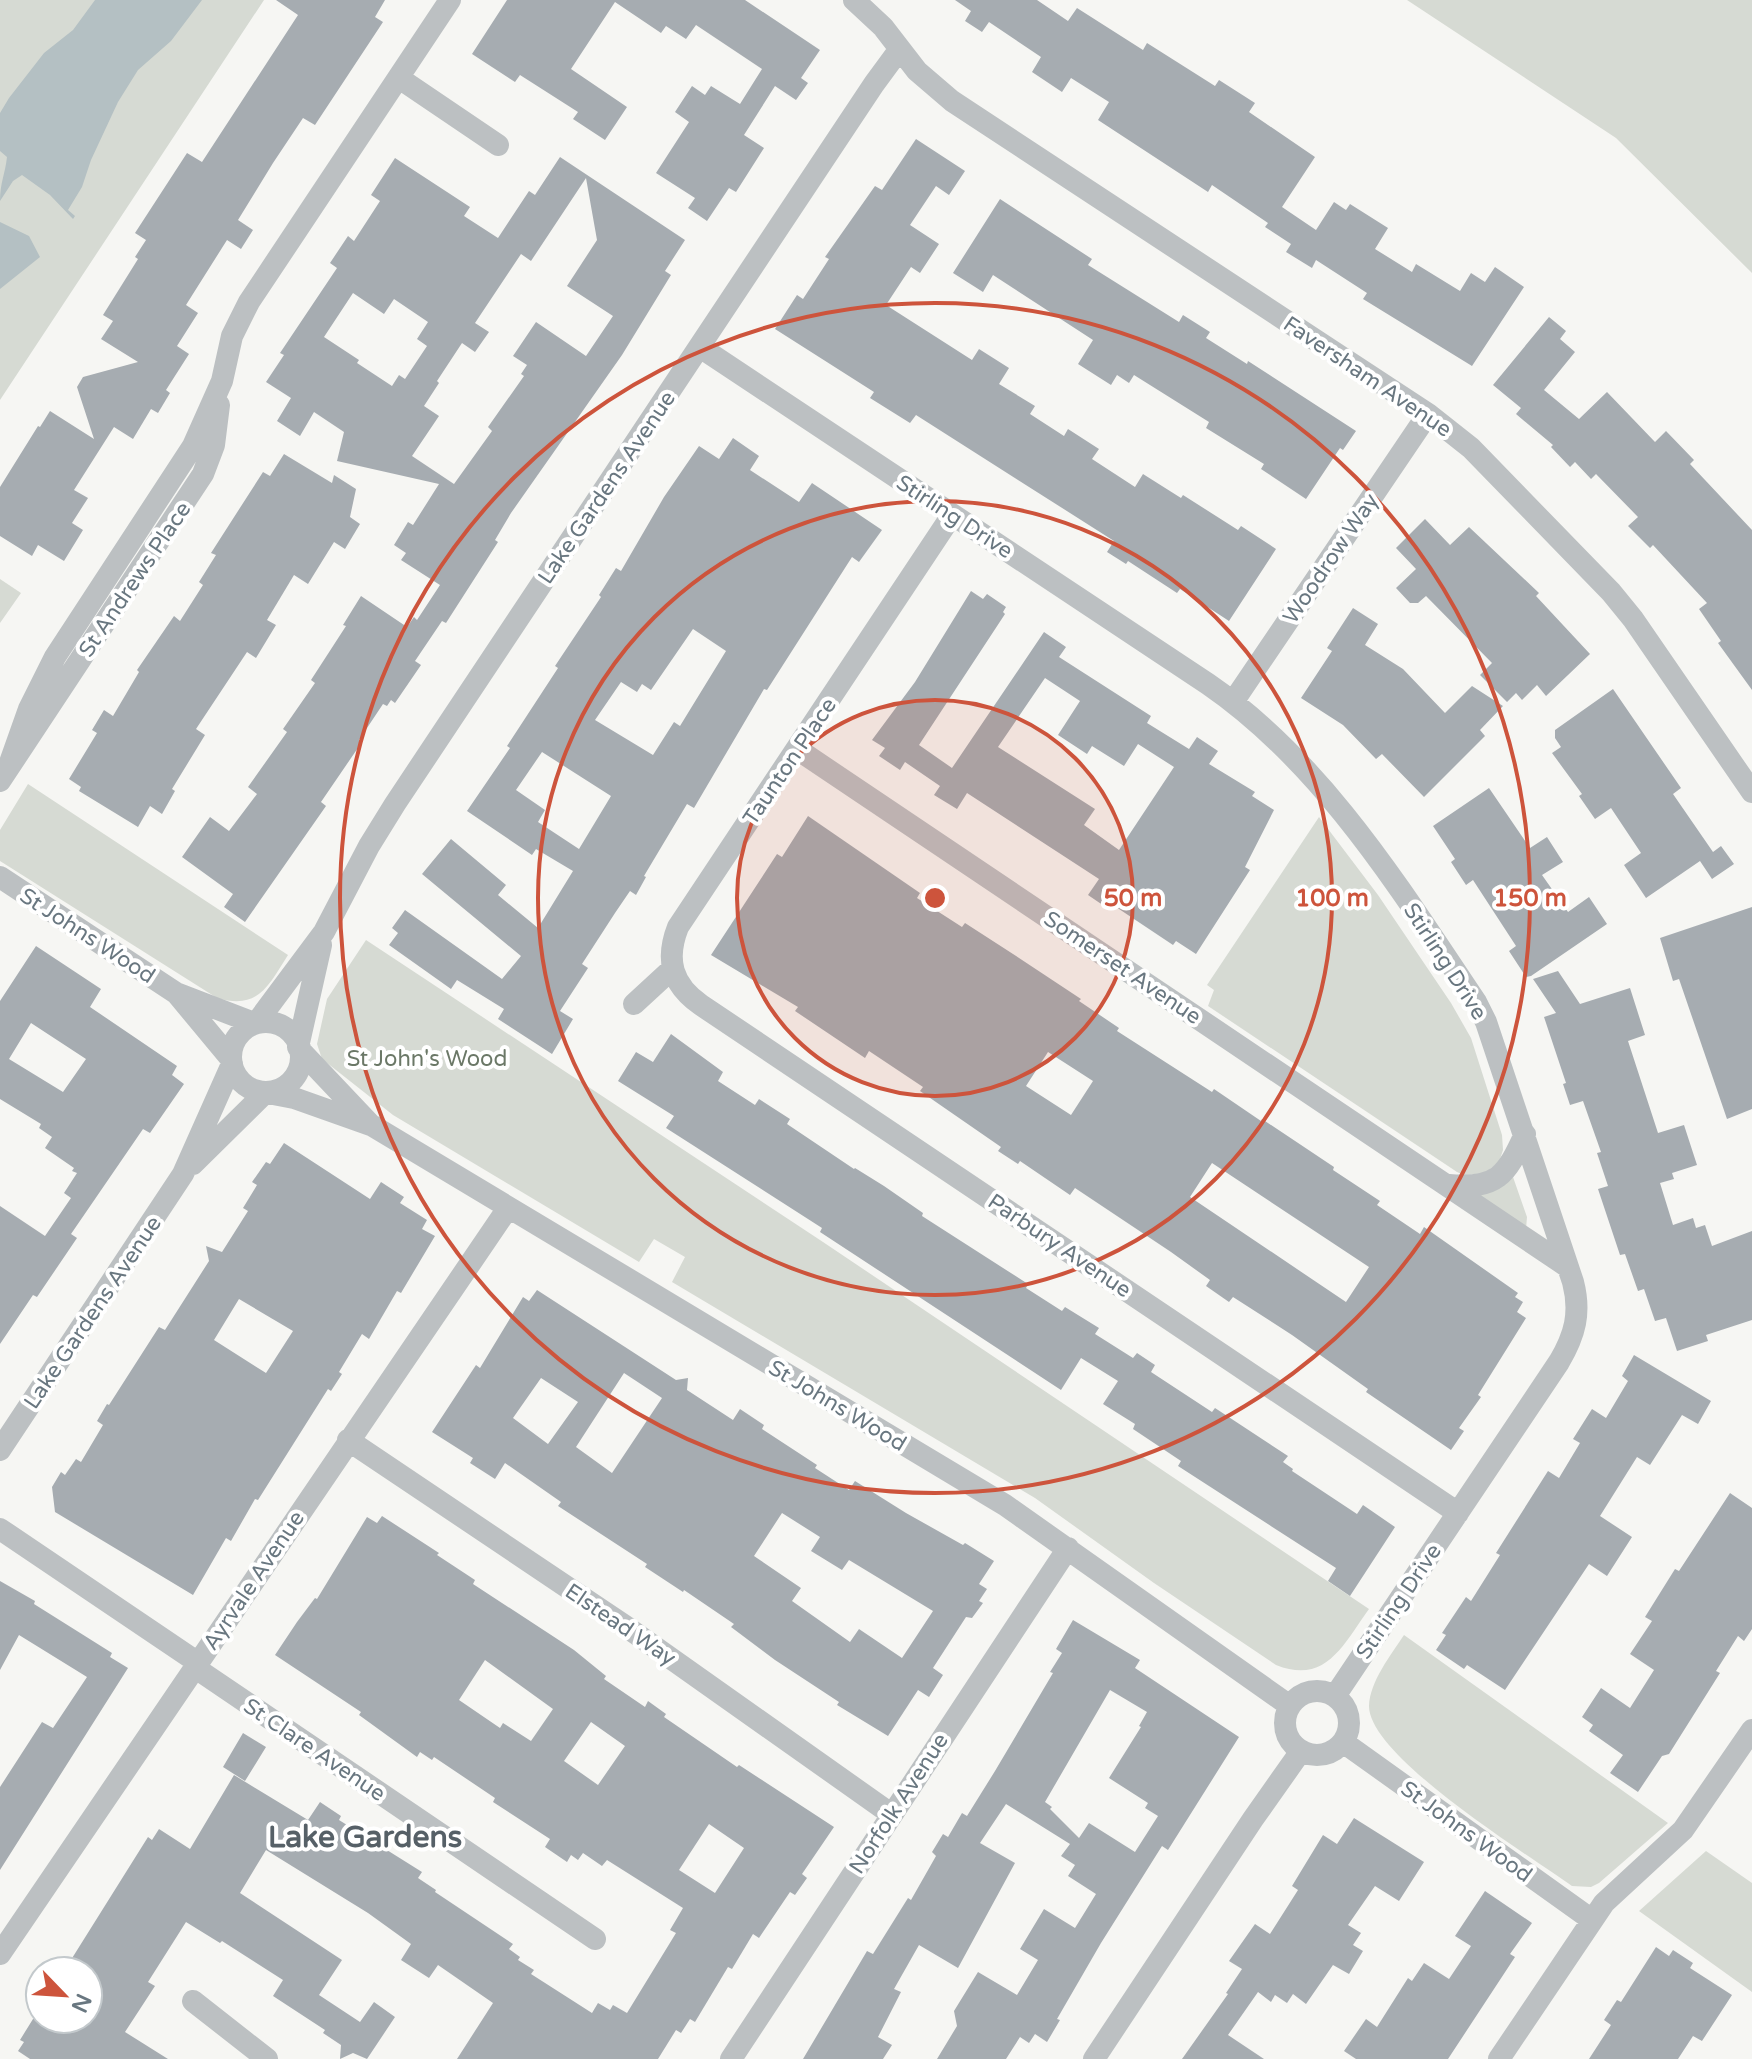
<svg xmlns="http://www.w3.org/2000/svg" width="1752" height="2059" viewBox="0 0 1752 2059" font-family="'Varela Round',sans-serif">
	<rect width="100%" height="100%" fill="#f6f6f3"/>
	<path fill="#d6dad3" d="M0,0H264L0,400Z
		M1407,0H1752V273L1616,138Z
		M0,579L21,593L0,623Z
		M28,784L288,955C268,986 259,1010 217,998L0,861V830Z
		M1319,817L1378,895L1451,1003L1471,1038L1502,1135L1503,1150L1499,1162L1485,1173L1464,1175L1457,1172L1208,1006L1214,990L1207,985Z
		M366,940L823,1242L1369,1609C1343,1645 1326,1685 1276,1665L1154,1583L1035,1498L672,1282L685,1257L654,1239L639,1262L393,1115L322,1059L317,1044L327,999Z
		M1513,1177L1527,1217L1526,1229L1471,1196Z
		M1404,1635L1668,1823L1599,1883L1591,1887L1572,1886C1530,1856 1369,1757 1369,1706C1370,1681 1391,1655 1404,1635Z
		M1706,1851L1752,1883V1992L1639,1911Z"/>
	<path fill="#b4c0c3" d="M95,0H202L171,41L138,70L118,102L91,160L82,187L68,210L75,216L73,219L50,195L22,175L13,181L0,201C0,182 5,175 7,157L0,151V113L9,98L44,53L73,30Z
		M0,222L29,236L40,257L0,289Z"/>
	<path fill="#a6acb1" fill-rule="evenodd" d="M276,0H385L375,17L383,22L315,125L303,118L273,163L238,220L253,230L241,249L227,240L186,305L198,313L177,346L189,354L166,390L170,393L158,413L151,409L133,439L114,427L74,490L88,498L72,523L83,530L64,561L38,545L32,556L0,536V487L38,426L40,427L50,411L94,439L77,387L83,377L138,362L101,339L113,321L103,315L138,259L135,257L146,240L135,233L187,153L202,162L298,15Z
		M507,0H745L820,50L801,78L808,83L796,100L775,86L744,135L764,148L736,192L729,188L707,221L688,208L695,198L656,173L689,122L675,112L692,86L705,95L711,86L740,104L762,69L696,25L686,39L666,26L661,33L615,2L571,69L627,107L605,140L573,119L578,112L520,75L515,82L472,54Z
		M955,0H1037L1068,21L1077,8L1143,50L1147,43L1215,86L1219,80L1255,103L1249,112L1315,157L1282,207L1316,230L1334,202L1346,210L1350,204L1388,228L1375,249L1412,272L1416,264L1460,291L1471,273L1485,282L1495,267L1524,287L1472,366L1363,299L1367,293L1316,260L1312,268L1286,252L1291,244L1265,227L1268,223L1212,185L1208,192L1098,120L1109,102L1071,78L1062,92L1032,72L1041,57L989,22L982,32L965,21L971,11Z
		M916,139L965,171L949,195L936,186L910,225L939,244L920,273L911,267L886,305L972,360L979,349L1009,368L999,384L1035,406L1030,414L1064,436L1068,429L1099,449L1092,459L1135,487L1143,474L1181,498L1183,495L1238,530L1241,526L1276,549L1229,621L1180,589L1177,593L1128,561L1126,564L1107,552L1114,541L916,415L910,423L870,398L874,392L775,329L797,295L803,299L829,259L825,257L875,186L882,190Z
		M560,157L685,240L665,271L671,275L622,355L511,513L495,540L498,542L446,623L442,621L415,661L421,665L395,703L391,700L387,706L383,704L359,740L362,742L321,802L326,806L245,922L224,907L233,894L182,857L210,817L229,831L257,794L248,787L287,732L283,729L315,683L311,680L346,626L343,625L361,596L407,627L414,617L417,620L440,585L401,560L406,553L394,545L408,522L413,525L439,484L337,461L344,432L314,412L300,436L277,421L291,398L266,382L284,355L280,353L337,268L330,263L348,236L354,241L380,201L371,195L395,158L470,207L464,216L498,238L529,191L535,195ZM586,178L597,240L567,286L613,316L586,356L536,322L513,356L527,365L521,374L524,376L488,427L492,431L454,484L412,456L439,416L424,406L439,383L437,381L462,343L475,352L489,332L475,323L521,254L531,261ZM353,293L384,314L394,299L428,322L417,339L427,346L405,379L399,375L392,386L357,363L359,360L324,337Z
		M1000,199L1092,259L1088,265L1179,322L1183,315L1210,332L1206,338L1247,364L1248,361L1356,431L1343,450L1340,448L1306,499L1261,469L1264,464L1206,428L1209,422L1134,375L1129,383L1117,375L1111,385L1078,364L1093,340L993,275L983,292L953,273Z
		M1549,317L1566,331L1560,339L1575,352L1544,390L1579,419L1607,392L1655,442L1666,431L1694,460L1690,464L1752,530V690L1718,643L1721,641L1699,609L1707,603L1653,545L1650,548L1628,526L1638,517L1596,474L1591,479L1575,462L1570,467L1551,447L1553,445L1516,414L1521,408L1493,385Z
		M733,438L759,456L750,470L799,502L812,483L882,530L859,562L852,557L767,690L764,689L694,808L687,804L644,876L646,877L636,895L630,891L615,913L582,964L588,968L560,1011L573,1019L552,1054L498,1019L504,1009L457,980L451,989L389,945L398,933L392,928L405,910L502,979L521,956L422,874L451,839L506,885L498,895L538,928L573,871L536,849L532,855L467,811L510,748L507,746L558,668L555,666L601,597L599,595L616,568L621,571L664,497L699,446L719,459ZM693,629L726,651L680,726L674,722L653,755L595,720L621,682L637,692L642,684L651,690ZM542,752L611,796L579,849L538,822L545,810L516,790Z
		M284,454L332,483L334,475L356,489L350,517L360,524L345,549L334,542L308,584L294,575L267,620L276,625L256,658L247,652L196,729L205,735L172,789L175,791L162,814L150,806L138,827L79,791L81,787L69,779L97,733L92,730L104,710L113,716L139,672L137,670L174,616L180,621L203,585L199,582L216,555L211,553L263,472L270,476Z
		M1425,519L1450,545L1469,527L1539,593L1536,596L1590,654L1546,696L1537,685L1522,700L1516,693L1507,702L1480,675L1492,663L1426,596L1418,603H1410L1396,588L1416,569L1396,548Z
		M971,591L983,599L987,594L1006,607L1003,612L1005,614L919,745L952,768L1044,632L1066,647L1059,657L1151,716L1147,723L1189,749L1197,737L1218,751L1209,764L1255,792L1252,796L1274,810L1245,867L1250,870L1196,954L1176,941L1173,945L1113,905L1110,910L1088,895L1099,879L967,793L957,809L934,795L940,786L905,762L900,770L879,756L885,748L872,740L915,682ZM1045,678L1080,701L1058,735L1087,754L1092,746L1124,766L1138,744L1174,767L1119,850L1084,825L1095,809L998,747Z
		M1353,608L1378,624L1365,645L1403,669L1445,713L1472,686L1503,706L1480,730L1485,736L1424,797L1382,754L1376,759L1343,725L1301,698L1332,651L1327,648Z
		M1613,689L1681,788L1673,794L1713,852L1721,846L1734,864L1712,879L1700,861L1646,898L1624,865L1641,853L1611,808L1595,819L1579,796L1582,794L1552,753L1561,747L1555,738V730Z
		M1489,788L1530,848L1547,837L1563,862L1542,875L1568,912L1589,897L1607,924L1531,976L1526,977L1509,951L1516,946L1473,880L1466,885L1451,862L1455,859L1433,826Z
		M808,816L920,893L917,898L962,927L965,923L1013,954L1081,999L1079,1001L1119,1028L1117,1031L1212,1092L1214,1089L1261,1121L1262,1119L1334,1167L1333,1170L1380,1201L1377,1205L1420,1234L1424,1227L1518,1293L1515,1297L1523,1302L1517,1312L1526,1318L1478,1395L1481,1397L1459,1428L1464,1431L1451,1450L1366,1392L1368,1389L1292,1335L1233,1297L1229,1302L1206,1286L1210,1280L1171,1252L1075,1188L1070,1195L1020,1161L1018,1164L998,1151L1001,1147L920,1091L923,1087L869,1051L865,1058L795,1011L798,1007L711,955L777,854L782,857ZM1048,1052L1093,1081L1071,1115L1026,1086ZM1212,1163L1369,1267L1346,1302L1190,1197Z
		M1752,907V1109L1727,1119L1679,979L1673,981L1660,938Z
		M36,946L101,989L90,1007L177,1066L172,1075L184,1084L150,1133L143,1129L71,1234L77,1238L37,1297L33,1295L0,1344V1206L45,1236L71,1198L64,1193L77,1173L72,1171L74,1168L45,1148L52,1137L39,1128L41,1124L0,1099V1001ZM31,1023L86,1059L63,1092L9,1059Z
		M1558,971L1580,1004L1630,988L1645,1035L1628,1041L1658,1133L1684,1125L1697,1165L1672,1173L1674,1179L1660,1183L1673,1225L1693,1218L1696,1228L1705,1225L1712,1246L1752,1231V1320L1706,1335L1708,1341L1677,1351L1666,1318L1655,1321L1644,1289L1638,1291L1625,1254L1620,1255L1598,1189L1608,1186L1597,1153L1601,1152L1583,1101L1570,1105L1563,1084L1566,1083L1544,1017L1556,1013L1533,979Z
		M671,1034L723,1072L718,1081L755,1105L759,1099L790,1119L787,1124L854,1169L855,1168L884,1186L923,1213L922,1216L1028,1284L1026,1288L1062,1311L1065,1307L1099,1328L1095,1334L1133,1358L1137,1353L1155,1365L1151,1372L1212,1412L1215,1408L1288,1456L1283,1462L1293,1469L1292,1471L1357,1514L1363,1505L1395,1527L1350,1596L1328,1581L1336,1568L1178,1466L1181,1461L1133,1429L1135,1424L1103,1404L1118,1381L1081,1358L1061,1390L820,1232L822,1228L666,1128L674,1116L618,1081L636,1052L653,1062Z
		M284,1143L370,1199L381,1182L404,1197L400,1203L427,1220L422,1229L435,1236L401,1293L397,1291L369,1339L362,1334L339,1372L342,1374L331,1391L328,1389L258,1500L255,1499L231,1541L226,1538L193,1595L55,1512L52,1487L61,1472L65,1475L76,1459L81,1462L103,1425L97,1421L107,1404L109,1405L159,1327L165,1330L209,1261L206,1246L222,1252L248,1211L243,1208L257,1185L252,1182L266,1162L270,1164ZM239,1299L293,1331L266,1373L214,1340Z
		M537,1290L676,1380L688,1378L687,1390L733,1420L740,1409L764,1425L762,1429L817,1465L815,1468L849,1490L855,1481L906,1513L963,1545L965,1543L994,1561L979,1584L987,1589L979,1601L983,1603L972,1618L966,1617L933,1668L943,1675L929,1697L918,1690L888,1736L837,1705L839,1702L775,1660L731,1627L734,1624L684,1590L683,1592L645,1567L647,1564L558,1506L561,1502L505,1463L495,1479L470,1463L473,1458L432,1432L476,1365L480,1368L523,1297L529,1301ZM624,1373L662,1398L612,1473L576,1447ZM541,1378L578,1402L548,1444L513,1418ZM782,1513L820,1537L811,1551L842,1570L849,1560L933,1611L902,1658L859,1629L850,1642L792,1601L801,1588L754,1556Z
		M1634,1355L1711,1401L1698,1424L1682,1415L1650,1465L1637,1457L1600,1516L1632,1537L1607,1576L1589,1564L1505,1690L1467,1665L1464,1669L1436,1650L1446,1635L1442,1633L1466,1597L1471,1601L1500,1555L1496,1553L1548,1471L1559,1478L1580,1443L1573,1439L1592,1409L1606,1418L1628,1381L1622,1376Z
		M1730,1493L1752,1508V1629L1744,1641L1738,1636L1716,1671L1720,1673L1669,1754L1662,1756L1638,1792L1610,1773L1623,1755L1589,1731L1593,1725L1582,1717L1601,1688L1630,1708L1654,1670L1630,1654L1652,1621L1645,1617L1675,1569L1679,1571Z
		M382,1516L439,1553L437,1555L475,1580L473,1584L574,1650L606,1676L604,1679L645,1707L648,1701L666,1714L664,1717L737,1767L739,1765L834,1827L802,1874L807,1878L795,1895L790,1892L759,1938L753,1934L732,1969L728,1967L695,2022L690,2019L681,2033L676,2030L658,2059H457L493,2003L438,1965L429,1978L401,1960L411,1944L368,1913L266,1850L240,1893L342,1960L319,1995L360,2022L374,2002L395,2017L367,2059L353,2053L340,2059L341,2045L323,2033L325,2030L273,1996L283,1980L222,1941L220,1943L186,1922L148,1982L155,1986L125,2032L168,2059H30L18,2051L24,2042L20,2040L33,2019H88V1971H64L148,1837L152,1840L159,1829L190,1849L234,1775L308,1820L320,1802L341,1816L339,1820L422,1872L418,1878L436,1890L435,1892L513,1944L509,1949L520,1957L518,1960L534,1970L531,1974L592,2013L598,2003L610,2010L613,2005L627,2013L676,1933L670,1930L683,1908L607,1860L602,1866L583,1853L578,1860L571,1855L567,1862L545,1847L550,1839L493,1802L495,1798L434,1757L432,1760L420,1752L417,1757L359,1715L361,1712L275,1655L297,1622L315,1598L317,1599L367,1517L377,1523ZM485,1660L553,1709L531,1741L503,1723L500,1728L459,1700ZM591,1722L625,1746L598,1785L564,1761ZM709,1824L744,1848L715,1893L679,1870Z
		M0,1581L35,1601L34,1604L112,1653L110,1657L128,1668L0,1870V1787L42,1722L53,1728L87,1677L19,1635L0,1670Z
		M1073,1620L1140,1660L1135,1668L1239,1737L1168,1850L1162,1846L1101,1943L1057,2019L1060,2020L1047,2042L1035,2034L1029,2043L1020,2037L1006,2059H937L957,2026L954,2011L978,1972L1017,1995L1038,1960L1020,1949L1044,1909L1075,1928L1096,1894L1068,1876L1075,1865L1061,1856L1070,1844L1006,1804L980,1843L1015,1863L958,1968L919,1945L894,1989L901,1992L878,2037L892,2045L883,2059H803L867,1951L873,1954L908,1898L911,1900L936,1856L932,1852L943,1834L948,1837L962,1813L967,1816L995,1771L1053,1673L1050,1672L1062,1653L1056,1649ZM1110,1690L1147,1712L1139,1726L1141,1727L1109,1778L1148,1803L1145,1808L1158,1816L1135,1852L1089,1823L1079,1838L1050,1809L1052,1807L1045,1802Z
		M243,1733L266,1747L245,1781L223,1767Z
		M1354,1818L1424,1862L1399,1901L1375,1886L1348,1925L1361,1933L1353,1945L1363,1951L1349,1974L1333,1965L1306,2004L1293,1994L1287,2003L1275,1995L1271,2002L1258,1992L1228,2035L1264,2059H1182L1228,1994L1226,1993L1242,1969L1229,1961L1255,1924L1270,1934L1298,1890L1292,1886L1323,1835L1337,1844Z
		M1485,1891L1532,1923L1510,1954L1515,1957L1448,2059H1356L1344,2051L1366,2019L1377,2027L1408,1978L1412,1981L1424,1963L1449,1979L1471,1946L1455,1936Z
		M1656,1947L1669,1956L1673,1950L1693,1963L1690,1968L1732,1995L1702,2041L1693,2036L1678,2059H1589L1611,2025L1604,2020L1617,2000L1621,2002Z"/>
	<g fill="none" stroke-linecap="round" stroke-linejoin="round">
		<path stroke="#bcc0c2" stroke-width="22" d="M854,0L883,27L917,71L952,101L1428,414L1471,448L1611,592L1633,619L1752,792
			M399,78L498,145
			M700,347L1208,684C1323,763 1400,889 1476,1002L1486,1022L1573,1282C1581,1313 1575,1335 1559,1362L1335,1696
			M952,515L678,927C665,960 672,985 701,1005L1458,1513
			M1233,702L1428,414
			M797,749L1568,1267
			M8,768L29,709L55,657L193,446L222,381L232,336L249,302L450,0
			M0,781L203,474L214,445L219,405
			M0,877L176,993L254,1023
			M177,994L231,1059
			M634,1004L672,969
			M257,1022L324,932L369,846L395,804L874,84L899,50
			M231 1057a35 35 0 1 1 70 0a35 35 0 1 1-70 0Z
			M298,1047L321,945
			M299,1049L370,1124
			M268,1093L294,1098L373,1126L1005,1505L1290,1706
			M193,1164L265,1093
			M1449,1185C1497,1189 1506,1176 1525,1134
			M348,1440L628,1628L891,1814
			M0,1450L183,1174L232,1064
			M0,1529L197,1662
			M194,1667L595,1939
			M1285 1723a32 32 0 1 1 64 0a32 32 0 1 1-64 0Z
			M1343,1742L1592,1920
			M0,1954L508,1208
			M193,2001L267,2059
			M731,2059L1068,1548
			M1094,2059L1253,1819L1301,1751
			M1499,2059L1604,1903L1683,1830L1752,1730"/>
	</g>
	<circle cx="935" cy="898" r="198" fill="#cd543c" fill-opacity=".12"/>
	<g fill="none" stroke="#cd543c" stroke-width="4">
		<circle cx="935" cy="898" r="198"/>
		<circle cx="935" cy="898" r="397"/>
		<circle cx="935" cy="898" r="595"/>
	</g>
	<g text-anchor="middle" stroke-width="8" stroke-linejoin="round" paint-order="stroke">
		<g font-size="22" fill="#697780" stroke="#fff">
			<text transform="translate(1368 376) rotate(34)" y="8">Faversham Avenue</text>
			<text transform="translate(606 487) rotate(-56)" y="8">Lake Gardens Avenue</text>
			<text transform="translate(955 516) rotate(33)" y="8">Stirling Drive</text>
			<text transform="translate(1330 558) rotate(-56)" y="8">Woodrow Way</text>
			<text transform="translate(134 579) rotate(-56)" y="8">St Andrews Place</text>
			<text transform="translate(789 761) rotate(-56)" y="8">Taunton Place</text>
			<text transform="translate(88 935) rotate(33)" y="8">St Johns Wood</text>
			<text transform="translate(1446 961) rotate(57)" y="8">Stirling Drive</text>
			<text transform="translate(1123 967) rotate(34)" y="8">Somerset Avenue</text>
			<text transform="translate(1060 1245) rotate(34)" y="8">Parbury Avenue</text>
			<text transform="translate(92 1312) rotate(-56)" y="8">Lake Gardens Avenue</text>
			<text transform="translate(838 1405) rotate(31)" y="8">St Johns Wood</text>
			<text transform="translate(253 1580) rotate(-56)" y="8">Ayrvale Avenue</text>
			<text transform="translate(1398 1601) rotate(-56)" y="8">Stirling Drive</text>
			<text transform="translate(621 1624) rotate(34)" y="8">Elstead Way</text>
			<text transform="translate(315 1749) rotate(34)" y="8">St Clare Avenue</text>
			<text transform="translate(898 1803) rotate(-57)" y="8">Norfolk Avenue</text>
			<text transform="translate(1467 1831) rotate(36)" y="8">St Johns Wood</text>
		</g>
		<g font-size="22" fill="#6b7867" stroke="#fff">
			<text x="427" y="1066">St John's Wood</text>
		</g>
		<g font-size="30" font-weight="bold" fill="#566067" stroke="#fff">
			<text x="365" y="1847">Lake Gardens</text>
		</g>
	</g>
	<circle cx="935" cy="898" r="12" fill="#cd543c" stroke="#fff" stroke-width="4"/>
	<g font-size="24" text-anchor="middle" font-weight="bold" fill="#cd543c" stroke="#fff" stroke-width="8" stroke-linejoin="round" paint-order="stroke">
		<text x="1133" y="906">50 m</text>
		<text x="1332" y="906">100 m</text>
		<text x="1530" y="906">150 m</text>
	</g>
	<g transform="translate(64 1995) rotate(115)"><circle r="38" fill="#ffffff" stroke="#c3c9cc" stroke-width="2"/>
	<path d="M0-6L14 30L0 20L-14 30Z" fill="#cd543c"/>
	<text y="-12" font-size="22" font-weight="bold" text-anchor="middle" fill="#697780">N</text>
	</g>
</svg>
